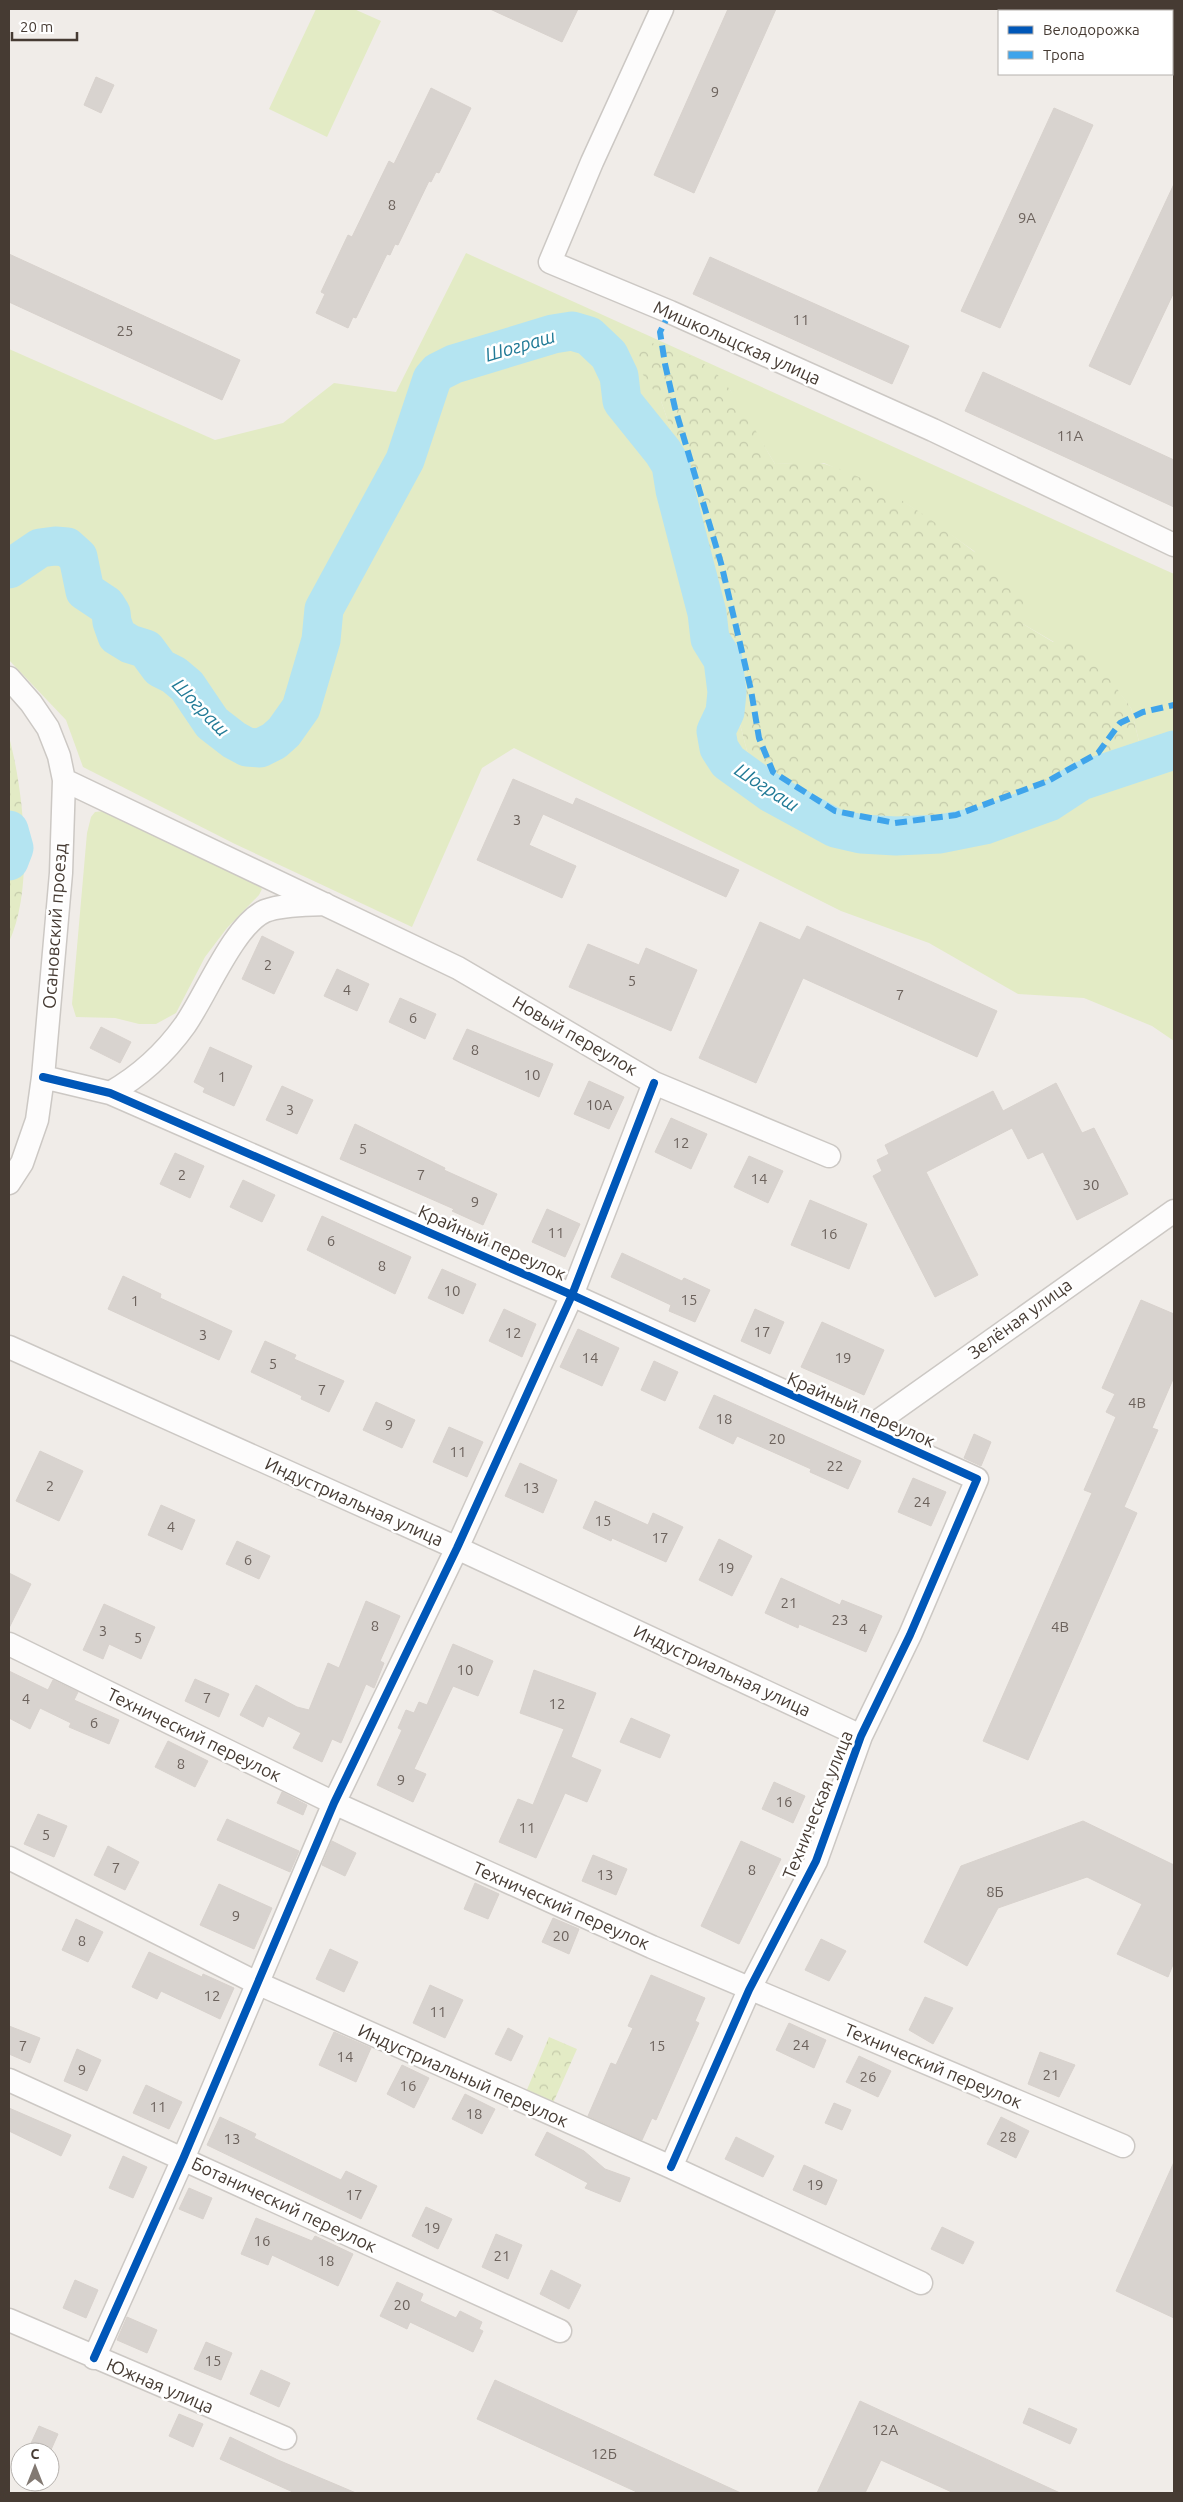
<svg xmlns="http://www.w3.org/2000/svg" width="1183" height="2502" viewBox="0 0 1183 2502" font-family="Ubuntu,sans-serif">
	<defs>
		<pattern id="forest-crowns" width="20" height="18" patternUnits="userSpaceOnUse" patternTransform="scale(1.25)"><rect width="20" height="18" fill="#e3ebc5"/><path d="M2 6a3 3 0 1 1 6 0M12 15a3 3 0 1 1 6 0" fill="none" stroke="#c4caaa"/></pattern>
	</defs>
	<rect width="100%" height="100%" fill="#f0ece8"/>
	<path fill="#e3ebc5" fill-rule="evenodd" d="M316,9H354L381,21L327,137L269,109Z
		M466,253L1174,574V1041L1152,1026L1084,998L1018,994L929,943L841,911L514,748L482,768L412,927L235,844L83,767L66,720L9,660V349L215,440L283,423L334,383L396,392ZM730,390L775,464L824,463L879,488L910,506L974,551L1023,624L1102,670L1131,708L1141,750L1069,775L1045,793L841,821L807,805L769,782L747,751L740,724V687L694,520L687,476L661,401Z
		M104,811L255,882L262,889L259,895L227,928L205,957L176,1013L156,1024H139L115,1018L76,1017L72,1004L87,833L91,817L95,812Z"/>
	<path fill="url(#forest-crowns)" d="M654,343C672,348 691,355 707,366C732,382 759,438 775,464C790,464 811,460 825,464C895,485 968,547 1025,592L1023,624L1053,642L1081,639L1131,708L1141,750L1069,775L1045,793L981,818L937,828H883L841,821L807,805L769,782L747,751L740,724V687L694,520L687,476L661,401L635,363L640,348Z
		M9,737C24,792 34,889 9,942Z
		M549,2037L577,2049L553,2103L526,2092Z"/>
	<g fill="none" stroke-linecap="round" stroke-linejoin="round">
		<path stroke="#b4e4f1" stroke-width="39" d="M9,569L40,548L55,546L67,547L78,557L85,591L106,605L111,613L112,622L117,636L130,644L146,649L160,668L174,675L187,686L212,723L234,740L247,747L260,748L274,741L284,732L301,708L321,640L324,609L405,460L432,379L438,372L454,364L553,334L572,331L589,336L609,355L619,376L622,401L663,452L671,465L675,490L707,613L710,639L723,660L727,692L725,712L716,731L719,748L728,762L771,793L835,828L861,834L896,836L940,834L985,825L1049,802L1081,781L1174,750
			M9,830L14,848L9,861"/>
	</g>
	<path fill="#d8d3cf" stroke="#d8d2cd" d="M490,9H578L562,42Z
		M728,9H776L694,193L654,175Z
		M96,77L114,85L101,113L84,105Z
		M431,88L471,108L439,173L436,172L431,182L429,181L398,245L395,244L390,255L387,254L356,318L353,317L348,328L316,313L325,294L321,292L348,235L352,237L389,161L394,164Z
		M1054,108L1093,125L1000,328L961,311Z
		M1174,184V292L1130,385L1089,366Z
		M9,254L240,360L222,400L9,302Z
		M710,257L909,346L892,384L693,294Z
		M983,372L1174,460V507L965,411Z
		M513,779L573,805L576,798L739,870L726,897L543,814L529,845L576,866L562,898L477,860Z
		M760,922L800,940L807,926L997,1011L977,1057L803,978L756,1083L699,1058Z
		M262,936L294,952L274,994L242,979Z
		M588,944L639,965L646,948L697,970L671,1031L569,987Z
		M337,969L369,984L357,1011L324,996Z
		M400,998L436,1014L425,1039L389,1022Z
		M101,1027L131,1042L120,1063L90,1048Z
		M467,1029L553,1064L539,1097L453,1059Z
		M210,1047L252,1066L234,1106L203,1092L205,1088L194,1082Z
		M589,1081L624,1097L609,1129L574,1114Z
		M1056,1083L1082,1133L1094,1128L1128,1194L1077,1220L1043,1152L1028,1159L1012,1128L926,1172L978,1275L935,1297L873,1176L882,1171L877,1160L889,1154L885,1145L993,1091L1003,1111Z
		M282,1086L313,1100L297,1134L266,1120Z
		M671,1118L707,1134L691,1169L655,1152Z
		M355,1124L445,1168L444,1170L497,1194L483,1225L452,1211L454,1209L340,1159Z
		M175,1153L204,1166L190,1198L160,1184Z
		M749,1156L783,1171L768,1203L734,1187Z
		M243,1180L275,1195L262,1222L230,1207Z
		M810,1200L867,1224L849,1269L791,1245Z
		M547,1209L580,1224L565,1257L532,1242Z
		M322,1216L411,1257L395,1294L307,1250Z
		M622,1253L682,1281L684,1278L710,1290L695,1322L669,1311L671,1305L611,1277Z
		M442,1269L476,1284L463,1314L428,1298Z
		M123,1276L161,1294L160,1298L232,1331L219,1360L108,1309Z
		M1141,1300L1174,1314V1377L1152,1428L1158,1430L1124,1507L1137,1513L1028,1760L983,1741L1092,1493L1084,1490L1116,1417L1106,1412L1115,1394L1102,1388Z
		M504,1309L536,1324L522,1357L489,1341Z
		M755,1309L784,1322L770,1354L741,1341Z
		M822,1322L884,1350L864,1395L801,1367Z
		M578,1329L619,1348L602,1386L560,1367Z
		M265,1341L296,1355L294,1359L344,1381L329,1412L301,1399L302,1396L251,1372Z
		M654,1361L678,1372L665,1401L641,1390Z
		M714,1395L861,1461L848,1489L810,1472L811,1469L737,1436L733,1444L699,1428Z
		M376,1402L415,1420L402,1448L363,1430Z
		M449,1427L483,1442L467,1477L433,1462Z
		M974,1434L991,1442L981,1466L964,1458Z
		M40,1451L83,1471L59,1521L16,1501Z
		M520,1463L557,1480L543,1513L505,1496Z
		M913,1478L946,1492L931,1526L898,1512Z
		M595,1501L648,1525L653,1513L683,1527L666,1562L612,1538L611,1541L583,1528Z
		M161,1505L195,1520L182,1550L148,1535Z
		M719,1539L752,1556L732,1596L699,1580Z
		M237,1541L270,1556L259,1579L226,1564Z
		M9,1573L31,1584L9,1628Z
		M781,1578L840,1605L842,1600L882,1616L866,1652L799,1624L798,1628L765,1613Z
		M366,1601L400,1616L380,1661L384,1663L374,1688L366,1684L341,1743L332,1739L322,1762L293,1748L301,1733L268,1716L263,1727L240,1715L256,1685L297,1707L309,1710L328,1663L339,1668Z
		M104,1604L155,1627L141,1659L109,1644L103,1659L83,1650Z
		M453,1644L493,1661L478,1696L453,1686L414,1769L426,1774L413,1802L377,1785L402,1730L398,1728L406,1710L414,1713L419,1702L427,1705Z
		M534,1670L596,1693L571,1757L601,1770L587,1802L565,1793L536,1858L499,1842L518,1799L533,1805L564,1729L520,1713Z
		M9,1671L48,1690L53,1680L78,1692L74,1700L119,1720L109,1744L69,1727L71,1723L40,1708L30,1729L9,1718Z
		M195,1679L229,1694L219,1717L185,1701Z
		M631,1718L670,1735L660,1758L620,1742Z
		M168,1741L208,1761L195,1787L155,1767Z
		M774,1782L805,1796L793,1823L762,1809Z
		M282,1792L307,1805L303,1815L277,1803Z
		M38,1814L67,1826L54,1857L24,1844Z
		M227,1819L299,1851L290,1872L217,1840Z
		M1083,1821L1174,1865V1962L1168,1977L1117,1954L1142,1904L1087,1877L998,1908L967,1966L924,1942L961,1866Z
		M332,1841L356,1853L345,1876L322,1865Z
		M741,1841L781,1859L739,1944L701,1926Z
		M108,1846L139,1862L125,1890L94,1875Z
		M593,1855L627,1869L616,1895L582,1881Z
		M475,1883L499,1894L488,1919L464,1909Z
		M219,1884L272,1908L254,1949L200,1925Z
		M553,1918L579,1929L569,1954L542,1942Z
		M76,1919L103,1932L88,1962L62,1950Z
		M821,1939L846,1951L829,1981L805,1970Z
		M330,1949L358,1962L344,1992L316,1979Z
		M149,1952L202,1977L203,1974L234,1988L220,2019L161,1991L157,1999L132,1987Z
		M651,1975L705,1998L695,2021L699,2023L656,2120L652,2118L642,2140L588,2116L611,2063L616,2065L633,2028L628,2026Z
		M430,1985L463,2000L445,2038L413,2023Z
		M925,1997L953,2008L933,2044L909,2030Z
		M789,2023L826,2040L814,2068L776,2050Z
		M9,2026L40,2038L30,2063L9,2054Z
		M508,2028L523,2036L511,2061L495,2054Z
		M334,2032L371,2048L356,2082L319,2065Z
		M77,2049L101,2060L87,2091L64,2081Z
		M1040,2052L1075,2065L1059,2097L1028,2084Z
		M859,2056L891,2071L878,2097L846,2082Z
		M402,2065L429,2078L414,2108L387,2094Z
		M146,2085L182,2102L169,2129L133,2113Z
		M465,2094L495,2109L482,2134L452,2119Z
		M834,2103L851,2110L842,2130L825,2123Z
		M9,2108L71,2135L61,2156L9,2131Z
		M220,2117L256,2134L254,2138L341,2180L346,2171L377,2186L361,2219L207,2145Z
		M1001,2117L1029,2131L1016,2158L987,2144Z
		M547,2132L584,2151L605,2169L630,2178L620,2202L585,2188L588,2183L535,2155Z
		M736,2137L774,2156L763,2177L725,2159Z
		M123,2156L147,2167L133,2198L109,2188Z
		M1174,2162V2318L1116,2291Z
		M804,2165L837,2180L826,2205L793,2190Z
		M189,2188L212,2198L203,2219L179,2209Z
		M426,2207L452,2219L438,2249L412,2236Z
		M256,2218L312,2241L315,2236L353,2254L338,2286L272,2255L268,2265L241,2254Z
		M942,2227L974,2242L963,2264L931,2249Z
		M496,2234L522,2245L508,2279L482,2267Z
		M551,2270L581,2285L569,2309L540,2294Z
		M75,2280L98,2290L86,2318L63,2308Z
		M397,2282L423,2294L420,2301L456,2318L460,2311L482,2322L479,2329L483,2331L473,2352L410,2322L407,2329L380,2316Z
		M127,2317L157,2330L147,2353L117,2340Z
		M206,2342L232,2353L221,2380L194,2369Z
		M261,2370L290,2383L279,2407L250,2394Z
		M495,2380L741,2493H639L477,2419Z
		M860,2401L1060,2493H954L881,2460L865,2493H817Z
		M1029,2408L1077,2429L1070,2444L1023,2423Z
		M179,2414L203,2424L193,2447L169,2436Z
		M39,2426L58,2434L50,2452H27Z
		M230,2437L278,2460L356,2493H295L220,2459Z"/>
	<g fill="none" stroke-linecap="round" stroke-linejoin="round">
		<defs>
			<path id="street" d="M662,9L592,162L550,262L670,312L933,430L1174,545
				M9,678L31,703L48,728L59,756L64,780L61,873L43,1077L37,1120L22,1163L9,1183
				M64,780L458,968L654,1083L829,1156
				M43,1077L110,1093L572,1295L977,1479L910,1635L861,1736L816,1861L749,1990L671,2167
				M110,1093C140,1076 165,1053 185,1025C206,995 234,925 265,911C283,904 307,905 325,904
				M9,1347L457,1548L861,1736
				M867,1429L1174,1211
				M9,1644L334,1803L652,1947L1123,2146
				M9,1858L257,1983L671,2167L921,2283
				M9,2080L560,2331
				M9,2320L285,2438
				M94,2358L183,2159L334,1803L457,1548L572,1295L654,1083"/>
		</defs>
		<use href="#street" stroke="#ccc8c4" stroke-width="25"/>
		<use href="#street" stroke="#fdfcfc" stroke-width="22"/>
		<path stroke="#3fa4eb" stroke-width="6" stroke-dasharray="12 6" stroke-linecap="butt" d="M670,312L660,332L665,364L675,408L721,563L751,690L759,738L773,772L835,811L895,823L956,815L1048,781L1098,753L1120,723L1143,712L1174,705"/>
		<defs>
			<path id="cycleway" d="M43,1077L110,1093L572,1295L977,1479L910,1635L861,1736L816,1861L749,1990L671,2167
				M94,2358L183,2159L334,1803L457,1548L572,1295L654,1083"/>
		</defs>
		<use href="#cycleway" stroke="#fff" stroke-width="11"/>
		<use href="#cycleway" stroke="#0057b8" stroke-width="8"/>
	</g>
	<g text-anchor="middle" stroke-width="5" stroke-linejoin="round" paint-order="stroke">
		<g font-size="15" fill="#6c625c">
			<text x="715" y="97">9</text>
			<text x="392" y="210">8</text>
			<text x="1027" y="223">9А</text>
			<text x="801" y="325">11</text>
			<text x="125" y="336">25</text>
			<text x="1070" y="441">11А</text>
			<text x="517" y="825">3</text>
			<text x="268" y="970">2</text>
			<text x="632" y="986">5</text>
			<text x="347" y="995">4</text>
			<text x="900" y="1000">7</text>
			<text x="413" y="1023">6</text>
			<text x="475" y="1055">8</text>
			<text x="532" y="1080">10</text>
			<text x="222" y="1082">1</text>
			<text x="599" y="1110">10А</text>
			<text x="290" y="1115">3</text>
			<text x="681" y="1148">12</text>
			<text x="363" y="1154">5</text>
			<text x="182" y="1180">2</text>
			<text x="421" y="1180">7</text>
			<text x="759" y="1184">14</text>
			<text x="1091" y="1190">30</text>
			<text x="475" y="1207">9</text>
			<text x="556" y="1238">11</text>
			<text x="829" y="1239">16</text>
			<text x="331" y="1246">6</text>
			<text x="382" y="1271">8</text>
			<text x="452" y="1296">10</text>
			<text x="689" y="1305">15</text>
			<text x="135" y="1306">1</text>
			<text x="762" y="1337">17</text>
			<text x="513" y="1338">12</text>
			<text x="203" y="1340">3</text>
			<text x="590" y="1363">14</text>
			<text x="843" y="1363">19</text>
			<text x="273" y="1369">5</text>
			<text x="322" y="1395">7</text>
			<text x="1137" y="1408">4В</text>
			<text x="724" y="1424">18</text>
			<text x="389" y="1430">9</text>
			<text x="777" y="1444">20</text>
			<text x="458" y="1457">11</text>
			<text x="835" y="1471">22</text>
			<text x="50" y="1491">2</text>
			<text x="531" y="1493">13</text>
			<text x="922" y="1507">24</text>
			<text x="603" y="1526">15</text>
			<text x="171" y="1532">4</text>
			<text x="660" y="1543">17</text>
			<text x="248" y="1565">6</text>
			<text x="726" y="1573">19</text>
			<text x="789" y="1608">21</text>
			<text x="840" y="1625">23</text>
			<text x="375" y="1631">8</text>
			<text x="1060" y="1632">4В</text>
			<text x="863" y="1634">4</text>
			<text x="103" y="1636">3</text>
			<text x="138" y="1643">5</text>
			<text x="465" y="1675">10</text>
			<text x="207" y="1703">7</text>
			<text x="26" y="1704">4</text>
			<text x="557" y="1709">12</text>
			<text x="94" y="1728">6</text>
			<text x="181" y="1769">8</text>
			<text x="401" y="1785">9</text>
			<text x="784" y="1807">16</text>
			<text x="527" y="1833">11</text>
			<text x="46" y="1840">5</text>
			<text x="116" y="1873">7</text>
			<text x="752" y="1875">8</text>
			<text x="605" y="1880">13</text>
			<text x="995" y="1897">8Б</text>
			<text x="236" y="1921">9</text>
			<text x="561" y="1941">20</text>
			<text x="82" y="1946">8</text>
			<text x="212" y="2001">12</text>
			<text x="438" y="2017">11</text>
			<text x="801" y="2050">24</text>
			<text x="23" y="2051">7</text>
			<text x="657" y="2051">15</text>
			<text x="345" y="2062">14</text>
			<text x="82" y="2075">9</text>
			<text x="1051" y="2080">21</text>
			<text x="868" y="2082">26</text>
			<text x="408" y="2091">16</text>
			<text x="158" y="2112">11</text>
			<text x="474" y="2119">18</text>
			<text x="1008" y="2142">28</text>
			<text x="232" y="2144">13</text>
			<text x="815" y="2190">19</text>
			<text x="354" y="2200">17</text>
			<text x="432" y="2233">19</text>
			<text x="262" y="2246">16</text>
			<text x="502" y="2261">21</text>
			<text x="326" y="2266">18</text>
			<text x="402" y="2310">20</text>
			<text x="213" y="2366">15</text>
			<text x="885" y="2435">12А</text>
			<text x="604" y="2459">12Б</text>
		</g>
		<g font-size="18" fill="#463b33" stroke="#fff">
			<text transform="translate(737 343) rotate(24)" y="6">Мишкольцская улица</text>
			<text transform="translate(55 926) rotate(-86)" y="6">Осановский проезд</text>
			<text transform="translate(575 1036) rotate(30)" y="6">Новый переулок</text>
			<text transform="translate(492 1243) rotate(24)" y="6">Крайный переулок</text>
			<text transform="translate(1020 1319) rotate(-36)" y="6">Зелёная улица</text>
			<text transform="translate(861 1410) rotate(24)" y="6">Крайный переулок</text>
			<text transform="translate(354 1502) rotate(24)" y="6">Индустриальная улица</text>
			<text transform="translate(722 1671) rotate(25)" y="6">Индустриальная улица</text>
			<text transform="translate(194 1735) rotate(26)" y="6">Технический переулок</text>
			<text transform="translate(818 1805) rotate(-68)" y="6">Техническая улица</text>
			<text transform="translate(561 1906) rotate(24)" y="6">Технический переулок</text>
			<text transform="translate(933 2066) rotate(23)" y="6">Технический переулок</text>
			<text transform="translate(463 2076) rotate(24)" y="6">Индустриальный переулок</text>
			<text transform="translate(284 2205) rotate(25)" y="6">Ботанический переулок</text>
			<text transform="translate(160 2386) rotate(23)" y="6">Южная улица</text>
		</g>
		<g font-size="19" font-style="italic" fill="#227b97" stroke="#fff">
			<text transform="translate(520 345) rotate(-16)" y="7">Шограш</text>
			<text transform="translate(201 707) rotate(46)" y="7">Шограш</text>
			<text transform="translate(767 787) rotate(33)" y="7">Шограш</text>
		</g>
	</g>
	<rect width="1183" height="2502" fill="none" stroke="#463b33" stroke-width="20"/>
	<rect x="998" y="10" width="175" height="65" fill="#ffffff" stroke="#b5b1ad"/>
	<rect x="1008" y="26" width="25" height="8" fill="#0057b8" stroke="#b5b1ad"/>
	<text x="1043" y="35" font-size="15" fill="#463b33">Велодорожка</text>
	<rect x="1008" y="51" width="25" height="8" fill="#3fa4eb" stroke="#b5b1ad"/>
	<text x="1043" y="60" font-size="15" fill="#463b33">Тропа</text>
	<g transform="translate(35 2467)"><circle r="24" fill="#ffffff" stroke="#b5b1ad"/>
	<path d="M0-4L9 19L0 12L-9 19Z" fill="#827972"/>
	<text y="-8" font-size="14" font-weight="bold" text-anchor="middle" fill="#463b33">С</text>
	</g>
	<path d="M12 32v8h65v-8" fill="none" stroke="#463b33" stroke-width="2.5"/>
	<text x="20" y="32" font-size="15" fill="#463b33" stroke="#ffffff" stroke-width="4" paint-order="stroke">20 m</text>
</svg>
